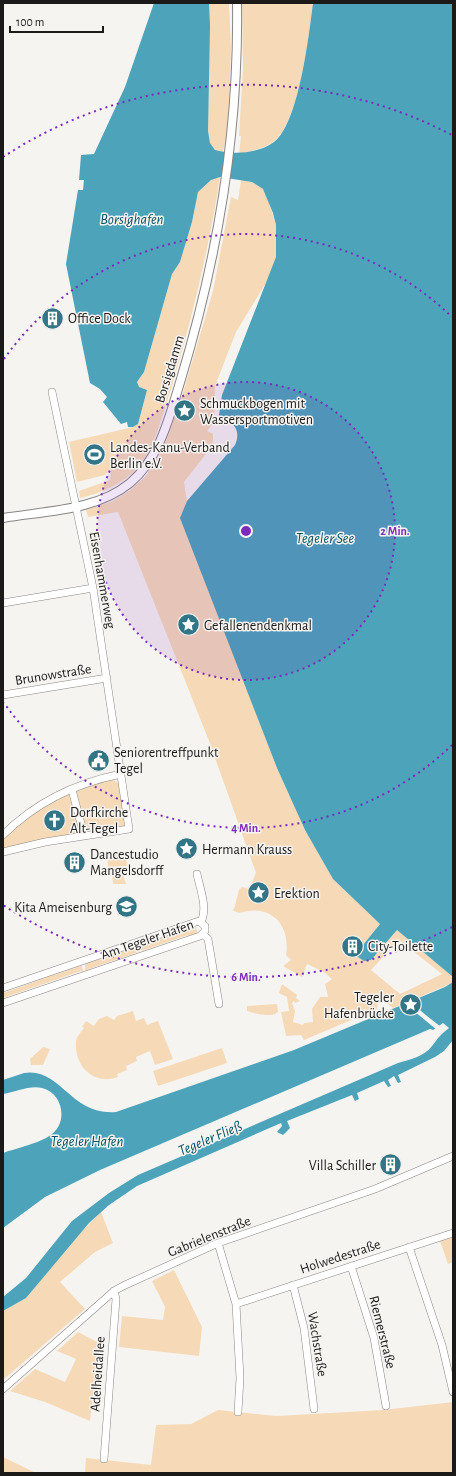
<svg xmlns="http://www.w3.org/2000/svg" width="456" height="1476" viewBox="0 0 456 1476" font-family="'Alegreya Sans',sans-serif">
	<rect width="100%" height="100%" fill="#f6f4f1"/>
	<path fill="#f6dab8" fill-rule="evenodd" d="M209,3H229L231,47L229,106L227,134L223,152L215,150L210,143L208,131Z
		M242,3H313C309,34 299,124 273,142C265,148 249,152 239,154L241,136H239L243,69Z
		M216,177H220C209,248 192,319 171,389C162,415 156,445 138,467C123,484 102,493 80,498L79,491L110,480L111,470L105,475L77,482L69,442L133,427L138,424L147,390L138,387L137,382L144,372L172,274L180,262L192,222L198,192L211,180Z
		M241,180L252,182L263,189L267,196L276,225V257L266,283L236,332L215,386L214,422L207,431L213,434V445L184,482L187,501L181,518L277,768L305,830L333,879L380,924L355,955L371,960L397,930L453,977V982L450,984L393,1008L378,996L377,1009L304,1040L301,1035L286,1036L281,1012L289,1011L287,997L279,993L282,984L297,995L296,998L300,1001L295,1003L294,1001L292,1003L295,1011L293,1022L303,1025L304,1023L313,1022L312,1009L320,997H328L325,984L332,979L324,972L307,964L302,977L283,966L291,960L286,955C291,923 269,903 239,913L232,910L234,909L239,890L242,887L249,889L256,873L209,741L118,512L88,517L86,510L113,501L129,491L146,476L163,450L182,396L213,291L231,197L238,200ZM399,940L442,974L400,994L371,970Z
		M111,779L119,783L125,827L86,833L76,797L77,791Z
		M68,794L70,795L81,833L3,850V839C26,816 37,807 68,794Z
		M107,853H126L127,866L108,867Z
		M112,870L126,871L125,873L123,874L126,884H113Z
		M195,925L198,934L190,937L188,935L89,969L88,971L85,970V963H88L186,930L187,928Z
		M81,964L84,973L81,971L3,998V993L48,977L49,975H55L79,966Z
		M277,1004L278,1012C271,1018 256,1014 247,1011V1006Z
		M133,1011L136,1021L144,1018L147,1025L158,1021L173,1059L155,1065L150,1051L136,1057L137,1061L126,1066L127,1070L117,1074L118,1077C94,1086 74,1066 76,1042C76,1037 81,1032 84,1028L82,1027L86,1021L94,1026L99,1019L107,1016L114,1020L117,1016Z
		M43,1047L50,1049L43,1065H31L30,1059Z
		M222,1048L227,1063L158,1086L153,1071Z
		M101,1212L113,1243L95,1252L60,1282L85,1309L3,1380V1311L26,1298L77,1236Z
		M453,1237V1262L448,1264L440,1241Z
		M174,1270L202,1327L199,1356L119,1347L122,1316L163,1320L165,1307L152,1281Z
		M78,1332L99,1343L90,1421L45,1402L10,1391L35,1369L65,1382L76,1359L57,1351Z
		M453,1402V1473H85L86,1458L151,1465L156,1425L191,1424L218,1410L276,1416L383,1410Z
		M3,1457L36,1473H3Z"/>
	<path fill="#4ca3ba" d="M154,3H209L210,26L208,131L210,143L215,150C234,155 257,154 274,142C299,123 309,34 313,3H453V977L397,930L371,960L364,961L355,955L380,924L333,879L305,830L277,768L180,518L187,501L235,445C241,432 235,422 222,418L219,415L222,395L276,257V225L273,213L263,189L252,182L220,177L211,180L198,192L192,222L180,262L172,274L144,372L137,382L139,387L147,390L138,424L133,427H128L127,422L121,424L103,402L107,397L100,389L90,383L66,264L78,190H83L84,180H79L81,155L94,154L125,87Z
		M453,982V1040L444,1051L435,1057L398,1075L401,1082L398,1083L394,1076L388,1080L391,1086L388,1087L384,1081L357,1093L359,1099L355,1101L352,1095L287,1121L290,1128L283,1135L277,1132L282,1126L281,1123L137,1186L109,1205L89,1223L26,1298L3,1311V1297L26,1278L72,1221L109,1193L138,1175L398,1063C409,1060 425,1056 432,1046C438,1038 441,1034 449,1028L443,1023L433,1030L430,1029L100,1170L45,1197L3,1228V1153C17,1148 41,1143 52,1134C68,1122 63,1093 42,1088C30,1085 15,1092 3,1094V1080C10,1078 17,1075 24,1073C61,1067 70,1116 116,1112L294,1050L445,987Z"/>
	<path fill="#f6f4f1" d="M408,1000L427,1016L441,1027L437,1030L403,1002Z"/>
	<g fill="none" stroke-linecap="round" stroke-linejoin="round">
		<defs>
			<path id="minor" d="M3,603L93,588
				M3,695L107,678
				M72,790L84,835
				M3,835C35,803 76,783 121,774
				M3,852L45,842L129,829L93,588L52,392
				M197,874C200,889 208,908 201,922
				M203,934L208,939L219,1004
				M3,988L196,922L199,921L205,926V931L200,936L3,1003
				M218,1243L236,1304L240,1378L238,1412
				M409,1247L442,1345L453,1392
				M351,1266L374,1338L386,1406
				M293,1285L304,1328L314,1409
				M236,1304L453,1233
				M3,1389L114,1291L123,1286L218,1243L375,1189L453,1156
				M104,1459L116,1299L114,1291"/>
			<path id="tertiary" d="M3,518C45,511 96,511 130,483C160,458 170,415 181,379C218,256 239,131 237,3"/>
		</defs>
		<use href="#minor" stroke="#888683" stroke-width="8"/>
		<use href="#tertiary" stroke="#888683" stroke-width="10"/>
		<use href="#minor" stroke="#fff" stroke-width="7"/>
		<use href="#tertiary" stroke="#fff" stroke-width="8"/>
	</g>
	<circle cx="246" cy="531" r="149" fill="#7b2cbf" fill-opacity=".12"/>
	<g fill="none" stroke="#7b2cbf" stroke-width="2" stroke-dasharray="2 4">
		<circle cx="246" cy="531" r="149"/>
		<path d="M452 745A297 297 0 0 1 4 703M4 359A297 297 0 0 1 452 317"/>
		<path d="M452 927A446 446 0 0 1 3 905M3 157A446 446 0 0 1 452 135"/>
	</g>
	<defs>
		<symbol id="building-disc" viewBox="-11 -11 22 22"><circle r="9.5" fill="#327586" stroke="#f6f4f1"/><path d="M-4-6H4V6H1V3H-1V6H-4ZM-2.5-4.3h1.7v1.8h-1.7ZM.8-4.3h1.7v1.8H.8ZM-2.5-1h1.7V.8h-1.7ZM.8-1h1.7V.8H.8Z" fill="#fff"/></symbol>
		<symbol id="sight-disc" viewBox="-11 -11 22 22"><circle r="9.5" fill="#327586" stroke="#f6f4f1"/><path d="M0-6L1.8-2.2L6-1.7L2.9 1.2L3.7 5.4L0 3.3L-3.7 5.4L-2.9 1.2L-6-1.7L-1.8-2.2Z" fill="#fff"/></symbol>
		<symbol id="stadium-disc" viewBox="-11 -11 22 22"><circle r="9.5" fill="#327586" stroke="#f6f4f1"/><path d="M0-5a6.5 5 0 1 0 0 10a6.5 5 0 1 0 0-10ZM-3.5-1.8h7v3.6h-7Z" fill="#fff"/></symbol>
		<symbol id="civic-disc" viewBox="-11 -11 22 22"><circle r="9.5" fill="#327586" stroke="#f6f4f1"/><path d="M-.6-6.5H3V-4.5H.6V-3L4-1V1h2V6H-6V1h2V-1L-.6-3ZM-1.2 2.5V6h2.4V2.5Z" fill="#fff"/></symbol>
		<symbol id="church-disc" viewBox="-11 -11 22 22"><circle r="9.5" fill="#327586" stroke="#f6f4f1"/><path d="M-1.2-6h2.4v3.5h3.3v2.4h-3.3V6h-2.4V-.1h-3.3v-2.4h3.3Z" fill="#fff"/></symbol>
		<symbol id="school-disc" viewBox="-11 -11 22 22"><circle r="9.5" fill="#327586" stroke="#f6f4f1"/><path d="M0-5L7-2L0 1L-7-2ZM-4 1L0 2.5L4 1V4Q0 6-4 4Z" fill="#fff"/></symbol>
	</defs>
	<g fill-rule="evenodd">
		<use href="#building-disc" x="40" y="306" width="25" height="25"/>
		<use href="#sight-disc" x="172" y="398" width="25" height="25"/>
		<use href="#stadium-disc" x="82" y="442" width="25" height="25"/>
		<use href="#sight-disc" x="176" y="612" width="25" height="25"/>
		<use href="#civic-disc" x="86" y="748" width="25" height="25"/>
		<use href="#church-disc" x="42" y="808" width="25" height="25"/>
		<use href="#sight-disc" x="174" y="836" width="25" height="25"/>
		<use href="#building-disc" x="62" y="850" width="25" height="25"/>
		<use href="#sight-disc" x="246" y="880" width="25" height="25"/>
		<use href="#school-disc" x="114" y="894" width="25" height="25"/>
		<use href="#building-disc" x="340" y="934" width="25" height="25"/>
		<use href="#sight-disc" x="398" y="992" width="25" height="25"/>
		<use href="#building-disc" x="378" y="1152" width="25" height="25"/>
	</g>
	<g text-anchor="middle" stroke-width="3" stroke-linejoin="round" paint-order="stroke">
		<g font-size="14" fill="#1b1a19" stroke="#f6f4f1" text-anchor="start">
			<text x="68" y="323">Office Dock</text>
			<text x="200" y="408">Schmuckbogen mit<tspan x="200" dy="16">Wassersportmotiven</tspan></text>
			<text x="110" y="452">Landes-Kanu-Verband<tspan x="110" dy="16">Berlin e.V.</tspan></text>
			<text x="204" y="630">Gefallenendenkmal</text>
			<text x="114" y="757">Seniorentreffpunkt<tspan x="114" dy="16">Tegel</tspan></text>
			<text x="70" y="817">Dorfkirche<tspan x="70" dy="16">Alt-Tegel</tspan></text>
			<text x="202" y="854">Hermann Krauss</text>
			<text x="90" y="859">Dancestudio<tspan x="90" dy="16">Mangelsdorff</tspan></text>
			<text x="274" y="898">Erektion</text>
			<text x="112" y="912" text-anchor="end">Kita Ameisenburg</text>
			<text x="368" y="951">City-Toilette</text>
			<text x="394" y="1002" text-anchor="end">Tegeler<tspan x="394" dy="16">Hafenbrücke</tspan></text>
			<text x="376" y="1170" text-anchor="end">Villa Schiller</text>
		</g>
		<g font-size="14" fill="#1b1a19" stroke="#f6f4f1">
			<text transform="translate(169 369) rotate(-73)" y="5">Borsigdamm</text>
			<text transform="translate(103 580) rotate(80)" y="5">Eisenhammerweg</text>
			<text transform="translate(53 674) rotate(-9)" y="5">Brunowstraße</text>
			<text transform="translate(147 939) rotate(-19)" y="5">Am Tegeler Hafen</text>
			<text transform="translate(209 1236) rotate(-22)" y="5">Gabrielenstraße</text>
			<text transform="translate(340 1256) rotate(-18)" y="5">Holwedestraße</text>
			<text transform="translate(383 1332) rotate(76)" y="5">Riemerstraße</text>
			<text transform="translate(318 1344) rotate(81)" y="5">Wachstraße</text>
			<text transform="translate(97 1374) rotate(-86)" y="5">Adelheidallee</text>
		</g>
		<g font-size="15" font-style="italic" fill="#005061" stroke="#f6f4f1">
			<text x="132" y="224">Borsighafen</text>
			<text x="325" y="543">Tegeler See</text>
			<text transform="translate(210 1138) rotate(-23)" y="5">Tegeler Fließ</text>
			<text x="87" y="1146">Tegeler Hafen</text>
		</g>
	</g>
	<circle cx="246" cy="531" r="6" fill="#7b2cbf" stroke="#f6f4f1" stroke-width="2"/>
	<g font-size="12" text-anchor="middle" font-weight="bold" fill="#7b2cbf" stroke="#f6f4f1" stroke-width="3" stroke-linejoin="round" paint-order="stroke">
		<text x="395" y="535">2 Min.</text>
		<text x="246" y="832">4 Min.</text>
		<text x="246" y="981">6 Min.</text>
	</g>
	<rect width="456" height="1476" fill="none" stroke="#1b1a19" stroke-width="8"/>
	<path d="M10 26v6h93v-6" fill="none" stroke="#1b1a19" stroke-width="2"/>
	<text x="16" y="26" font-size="12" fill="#1b1a19" stroke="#f6f4f1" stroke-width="3" paint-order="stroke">100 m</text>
</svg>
